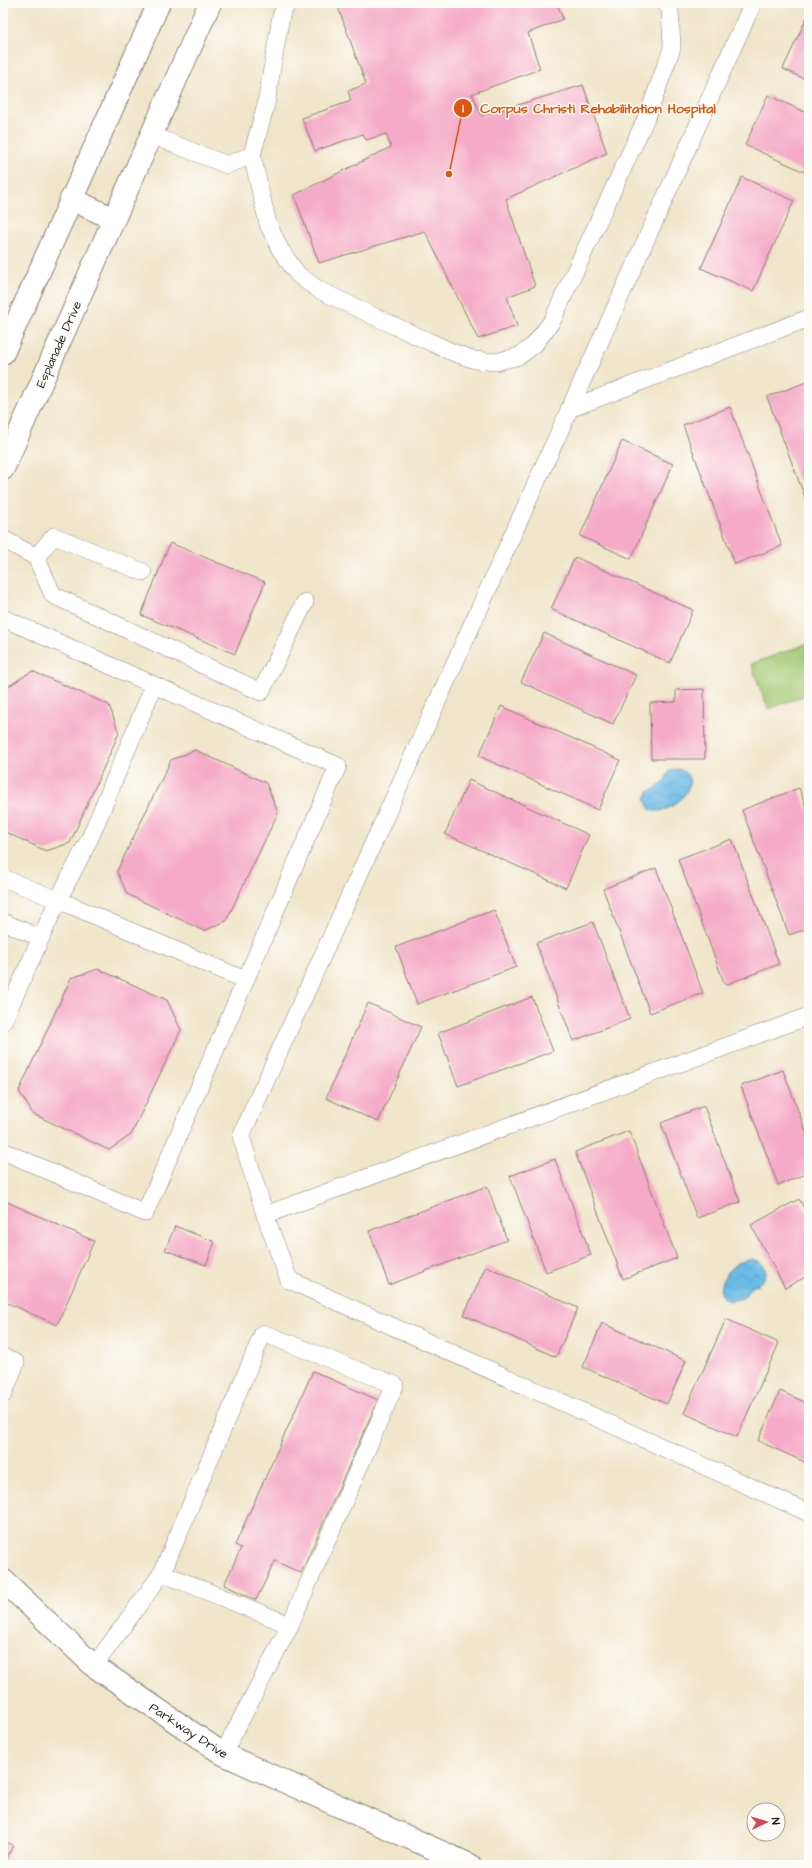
<svg xmlns="http://www.w3.org/2000/svg" width="812" height="1868" viewBox="0 0 812 1868" font-family="'Architects Daughter',sans-serif">
	<defs>
		<pattern id="water-waves" width="16" height="10" patternUnits="userSpaceOnUse"><rect width="16" height="10" fill="#6bbce6"/><path d="M0 5q4-4 8 0t8 0" fill="none" stroke="#5ca1c5"/></pattern>
	</defs>
	<rect width="100%" height="100%" fill="#fdfcf7"/>
	<filter id="ink" filterUnits="userSpaceOnUse"><feTurbulence type="fractalNoise" baseFrequency=".025" numOctaves="2"/><feDisplacementMap in="SourceGraphic" scale="8" xChannelSelector="R" yChannelSelector="G"/><feConvolveMatrix kernelMatrix="1 2 1 2 8 2 1 2 1" color-interpolation-filters="sRGB"/></filter>
	<filter id="wash" filterUnits="userSpaceOnUse"><feTurbulence type="fractalNoise" baseFrequency=".012" numOctaves="4" result="noise"/><feDisplacementMap in="SourceGraphic" scale="16" xChannelSelector="R" yChannelSelector="G"/><feGaussianBlur stdDeviation="0.9" result="paint"/><feColorMatrix in="noise" values="0 0 0 0 0 0 0 0 0 0 0 0 0 0 0 0 0 1.4 0 .05"/><feComposite in="paint" operator="in"/></filter>
	<g filter="url(#wash)">
		<rect width="100%" height="100%" fill="#f0e5ca"/>
		<path fill="#a2c872" stroke="#5f7247" d="M809,643V694L768,709L751,664Z"/>
		<path fill="url(#water-waves)" stroke="#446c81" d="M678,769C708,778 672,818 650,810L645,799L648,792C660,787 665,783 669,771Z
			M753,1259C761,1261 770,1269 764,1278C761,1283 755,1285 751,1288C748,1290 746,1295 743,1298L730,1301L723,1298L720,1289L727,1272L737,1263Z"/>
		<g id="blocks">
			<path fill="#f5abc7" d="M348,3H557L563,19L528,33L540,69L472,94L482,116L583,85L607,153L506,199L535,286L507,297L517,326L478,339L425,231L319,263L294,195L391,147L386,134L366,140L363,134L315,151L302,118L351,101L348,91L366,84L338,7Z
				M806,19L809,20V81L783,69Z
				M768,95L809,114V174L745,145Z
				M742,177L794,201L753,291L701,268Z
				M809,381V508L767,397Z
				M730,407L782,546L735,564L683,425Z
				M622,441L673,464L631,559L580,536Z
				M170,543L265,582L235,654L141,615Z
				M575,557L693,610L670,663L551,609Z
				M544,633L636,675L613,724L521,682Z
				M32,671L109,705L119,733L70,843L46,851L3,831V700L9,686Z
				M704,689L705,759H651L650,703L676,702V690Z
				M501,706L620,760L598,810L479,756Z
				M195,750L266,783L278,813L226,921L204,931L127,894L117,871L171,760Z
				M469,780L589,835L566,888L445,834Z
				M799,788L809,815V928L789,935L742,810Z
				M732,839L779,964L725,985L678,859Z
				M656,868L703,993L650,1013L603,889Z
				M494,910L516,967L417,1004L396,947Z
				M593,922L630,1019L573,1041L536,943Z
				M98,969L167,1000L181,1030L131,1135L109,1150L33,1114L19,1091L71,978Z
				M532,997L553,1051L458,1086L438,1033Z
				M368,1003L421,1027L378,1122L326,1098Z
				M783,1070L809,1140V1173L778,1185L741,1086Z
				M704,1106L740,1202L697,1218L661,1123Z
				M629,1131L677,1258L623,1279L575,1152Z
				M555,1159L591,1255L546,1272L510,1176Z
				M487,1186L507,1240L389,1285L369,1231Z
				M799,1199L809,1217V1275L785,1288L751,1225Z
				M3,1200L94,1241L57,1325L3,1301Z
				M175,1226L215,1242L206,1265L165,1250Z
				M486,1266L578,1308L556,1357L464,1315Z
				M726,1319L779,1343L737,1437L684,1413Z
				M602,1323L686,1361L667,1404L583,1367Z
				M313,1371L378,1400L301,1573L275,1561L256,1600L224,1585L241,1548L235,1545Z
				M780,1391L809,1404V1464L758,1441Z
				M3,1841L13,1845L4,1865H3Z"/>
		</g>
	</g>
	<g filter="url(#ink)">
		<use href="#blocks" fill-opacity="0" stroke="#868073" stroke-width="1"/>
		<g fill="none" stroke-linecap="round" stroke-linejoin="round">
			<defs>
				<path id="lane" d="M753,3L241,1136L265,1215L289,1280L809,1513
					M151,135L227,165L252,155L266,104L281,16L287,3
					M252,155L268,224L280,249L298,275L319,290L384,321L452,352L475,360L496,362L519,356L534,345L552,321L649,112L672,48L670,9L666,3
					M569,409L809,318
					M3,539L36,557L53,595L261,692L305,602
					M36,557L54,536L143,572
					M3,618L154,685L90,838L58,900L3,878
					M3,922L41,938
					M3,1022L58,900L245,980
					M3,1151L145,1213L338,766L154,685
					M265,1215L809,1016
					M3,1357L16,1363L3,1395
					M162,1573L290,1625
					M94,1666L162,1573L263,1333L395,1385L290,1625L223,1754"/>
				<path id="street" d="M71,199L114,219
					M3,353L159,3
					M3,469L210,3
					M3,1580L94,1666L223,1754L470,1865"/>
			</defs>
			<use href="#lane" stroke="#868073" stroke-width="18"/>
			<use href="#street" stroke="#868073" stroke-width="24"/>
			<use href="#lane" stroke="#fff" stroke-width="17"/>
			<use href="#street" stroke="#fff" stroke-width="22"/>
		</g>
	</g>
	<g text-anchor="middle" stroke-width="3" stroke-linejoin="round" paint-order="stroke">
		<g font-size="13" fill="#1c1c1c" stroke="#fdfcf7">
			<text transform="translate(58 344) rotate(-66)" y="5">Esplanade Drive</text>
			<text transform="translate(189 1730) rotate(33)" y="5">Parkway Drive</text>
		</g>
	</g>
	<path fill="none" stroke="#de560d" stroke-width="1.5" d="M449 174L463 108"/>
	<g fill="#de560d" stroke="#fdfcf7" stroke-width="1.5">
		<circle cx="449" cy="174" r="4"/>
		<circle cx="463" cy="108" r="10"/>
	</g>
	<g font-size="12" text-anchor="middle" font-weight="bold" fill="#fff">
		<text x="463" y="112">1</text>
	</g>
	<g font-size="14" text-anchor="middle" font-weight="bold" fill="#de560d" stroke="#fdfcf7" stroke-width="3" stroke-linejoin="round" paint-order="stroke">
		<text x="598" y="113">Corpus Christi Rehabilitation Hospital</text>
	</g>
	<rect width="812" height="1868" fill="none" stroke="#fdfcf7" stroke-width="16"/>
	<g transform="translate(766 1822) rotate(85)"><circle r="19" fill="#fdfcf7" stroke="#a3a29f"/>
	<path d="M0-3L7 15L0 10L-7 15Z" fill="#d1495b"/>
	<text y="-6" font-size="11" font-weight="bold" text-anchor="middle" fill="#1c1c1c">N</text>
	</g>
</svg>
